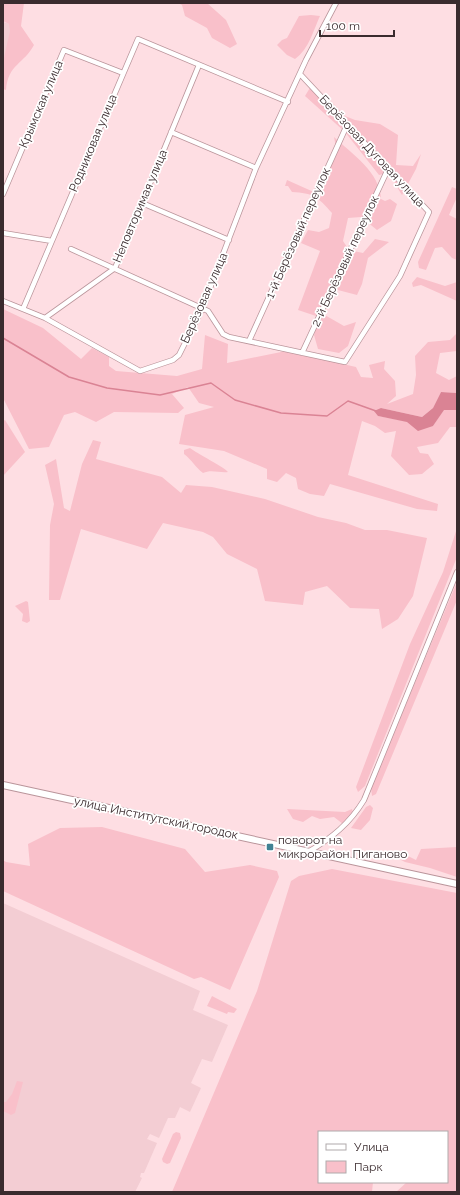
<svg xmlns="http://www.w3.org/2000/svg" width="460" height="1195" viewBox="0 0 460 1195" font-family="Raleway,sans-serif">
	<rect width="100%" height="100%" fill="#fedee3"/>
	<path fill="#f3cdd3" d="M3,22L14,25L3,62Z
		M3,903L200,991L193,1010L228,1025L212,1062L202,1059L191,1083L201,1088L190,1112L180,1107L175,1118H168L159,1138L150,1134L147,1139L157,1143L144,1173H141L140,1177L142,1178L135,1192H3Z"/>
	<path fill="#f9c0ca" d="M3,3H24L21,26L34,45C24,64 8,64 6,90L3,89V62L10,31L9,24L3,21Z
		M178,3H207L226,20L237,44L230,48L212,38L207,28L185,16L182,5Z
		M311,15L320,16C313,31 309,49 295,59L287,55L277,45L282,40L287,38L299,16Z
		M311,86L330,100L345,116L355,120L380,124L398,135L396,165L413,166L421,154L416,169L402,195L395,184L393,172L379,175L345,132L305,96Z
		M334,137C352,154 380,172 381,199L385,201L390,199L397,204L391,221L377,230L361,217L348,218L343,241L349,250L363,253L375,239L389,242L368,258L362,284L357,295L334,289L323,314L344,326L356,322L348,346L339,353L318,349L314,335L319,317L298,310L320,251L301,243L308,230L319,232L329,228L332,213C318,197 313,193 292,192L288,186H285L287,180L316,193L336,148Z
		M452,187L457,189V197L449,215L457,219V260L452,258L442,247L435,248L426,270L419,268L418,262Z
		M417,277L445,286L457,282V301L421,285L413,287L412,283Z
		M3,309L43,328L81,359L92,348L109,357V366L116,371L177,376L202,369L205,335L228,344L227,363L286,351L356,367L361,377L373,378L369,365L385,361L384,369L395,381L396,396L387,404L413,394L416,375L415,356L428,342L450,340L457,333V351L440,353L436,373L449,380L457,376V393L441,392L433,408L422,417L381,408L378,416L433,426L444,409L457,410V427H450L438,443L417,447L420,453L428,454L434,464L422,474L409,475L391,456L396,431L385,433L375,426L362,421L348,475L438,504L437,511L417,509L330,484L324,496L310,494L298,489L296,478L286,473L277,482L267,479V469L224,451L179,444L185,415L214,407L199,403L188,387L172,394L184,408L178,413L114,412L96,422L75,412L64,415L49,447L29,449L3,398Z
		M5,420L25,452L3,476V421Z
		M93,440L101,442L96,459L162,477L181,493L186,485L212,487L265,499L318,517L346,523L365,530H387L427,538L413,596L398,619L382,629L379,609L350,608L327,586L305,592L303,605L265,601L257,569L227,554L213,537L203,532L163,523L147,549L81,529L60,600H49L50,525L54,504L45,465L56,459L64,508L70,511L82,464Z
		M190,448C196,453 226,468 228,472C219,473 211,469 203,473C195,467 192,460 184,454V450Z
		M457,528V557L365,786L358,792L356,787L410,644L443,572Z
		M457,582V600L376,794L372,796L371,788Z
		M26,601L28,602L30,621L27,623L22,621L23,614L15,606Z
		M370,805L373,808L370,820L361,830L351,828L366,807Z
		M287,809L345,812L352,809L353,813L343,824L334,817L320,819L312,816L303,822L293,819Z
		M102,827L185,849L205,872L250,865L277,871L279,877L230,990L201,977L194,979L3,891V860L6,862L30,866L28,844L60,828Z
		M457,847V877L430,868L405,862L401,860L408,856L416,860L421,849Z
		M332,869L457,893V1192H396L407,1182H447V1132H319V1182H373L372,1192H172L257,991L291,881L299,876Z
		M212,996L237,1009L234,1013L228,1012L227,1014L207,1006Z
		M17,1081L23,1082L15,1113L11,1115L3,1111V1102H6L12,1094Z
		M176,1132L180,1133L181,1138L170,1163L167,1164L163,1162L162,1159L173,1134Z"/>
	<path fill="#da8394" d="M441,392L457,393V410H444L433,426L418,431L407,422L378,416L374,411L381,408L422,417L433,408Z"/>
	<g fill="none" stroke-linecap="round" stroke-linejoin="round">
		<path stroke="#da8394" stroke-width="1.5" d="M3,338L69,377L107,388L160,395L211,383L235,400L281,413L327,416L348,401L376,411"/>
		<defs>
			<path id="minor" d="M171,132L256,168
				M3,194L64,50L123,73
				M142,203L229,240
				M3,233L52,241
				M71,249L208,311L223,334L229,337L345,362L400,276L429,212L300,74
				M3,301L45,318L140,371L173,360L179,355L202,309L256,168L306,60L336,3
				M23,309L138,39L288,102
				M45,318L115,268L199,65
				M249,341L347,125
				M302,353L388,169
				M308,852C332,838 350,823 364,800L457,572"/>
			<path id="tertiary" d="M3,785L457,884"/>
		</defs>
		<use href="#minor" stroke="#ba959b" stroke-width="6"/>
		<use href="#tertiary" stroke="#ba959b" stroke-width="8"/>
		<use href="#minor" stroke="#fff" stroke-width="4.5"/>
		<use href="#tertiary" stroke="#fff" stroke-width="6"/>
	</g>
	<rect fill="#408294" stroke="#fff" stroke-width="1.5" x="266" y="843" width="8" height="8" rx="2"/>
	<g text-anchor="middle" stroke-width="3.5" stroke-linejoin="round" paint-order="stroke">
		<g font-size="12" fill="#3a2b2e" stroke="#fff">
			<text transform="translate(41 104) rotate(-67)" y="4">Крымская улица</text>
			<text transform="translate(93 143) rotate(-67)" y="4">Родниковая улица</text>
			<text transform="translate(372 151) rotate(47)" y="4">Берёзовая Дуговая улица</text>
			<text transform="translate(140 206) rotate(-67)" y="4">Неповторимая улица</text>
			<text transform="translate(298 233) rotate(-66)" y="4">1-й Берёзовый переулок</text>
			<text transform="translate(345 261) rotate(-65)" y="4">2-й Берёзовый переулок</text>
			<text transform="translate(204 298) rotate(-66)" y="4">Берёзовая улица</text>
			<text transform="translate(156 818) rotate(12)" y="4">улица Институтский городок</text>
		</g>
		<g font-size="12" fill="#3a2b2e" stroke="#fff" text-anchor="start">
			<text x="278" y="844">поворот на<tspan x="278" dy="14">микрорайон Пиганово</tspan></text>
		</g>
	</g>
	<rect width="460" height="1195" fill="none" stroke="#3a2b2e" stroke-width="8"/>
	<rect x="318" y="1131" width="130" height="52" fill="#ffffff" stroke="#b0aaab"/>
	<rect x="326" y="1144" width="20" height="6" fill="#ffffff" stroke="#b0aaab"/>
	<text x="354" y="1151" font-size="12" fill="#3a2b2e">Улица</text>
	<rect x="326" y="1161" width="20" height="12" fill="#f9c0ca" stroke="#b0aaab"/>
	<text x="354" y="1171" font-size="12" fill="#3a2b2e">Парк</text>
	<path d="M320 30v6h74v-6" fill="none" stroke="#3a2b2e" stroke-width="2"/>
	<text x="326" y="30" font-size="12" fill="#3a2b2e" stroke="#ffffff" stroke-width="3" paint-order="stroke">100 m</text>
</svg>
